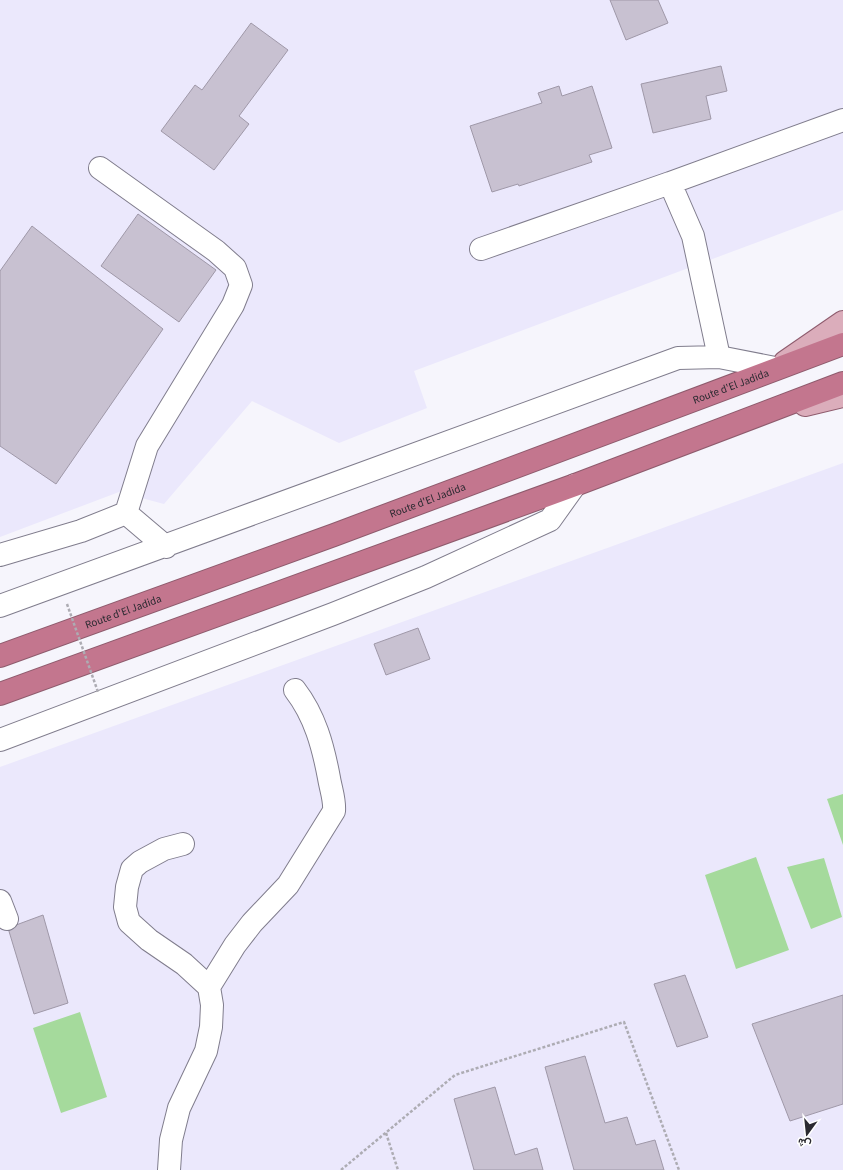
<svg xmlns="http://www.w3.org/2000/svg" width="843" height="1170" viewBox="0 0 843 1170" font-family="'Source Sans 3',Vazirmatn,sans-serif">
	<rect width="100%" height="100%" fill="#f6f5fc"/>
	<path fill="#ebe8fc" d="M0,0H843V210L414,371L427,408L339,443L252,401L164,504L119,492L0,537Z
		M843,463V1170H0V767Z"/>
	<path fill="#a5da9c" d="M843,794V845L827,799Z
		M756,857L789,950L736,969L705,875Z
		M824,858L842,917L811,929L787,867Z
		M80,1012L107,1097L61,1113L33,1028Z"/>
	<path fill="#c8c1d1" stroke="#9f98a8" d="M610,0H658L668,23L626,40Z
		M251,23L288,50L239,116L249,124L214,170L161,131L195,85L202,90Z
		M721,66L727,91L706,96L711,119L653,133L641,84Z
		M559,86L562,96L592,86L612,148L589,155L592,162L519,186L518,184L492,192L470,126L542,103L538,93Z
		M138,214L216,270L179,322L101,266Z
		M32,226L163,329L56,484L0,446V271Z
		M418,628L430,659L386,675L374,644Z
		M43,915L68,1003L34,1014L8,928Z
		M685,975L708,1037L677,1047L654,984Z
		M843,995V1104L790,1121L752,1024Z
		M585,1056L605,1123L627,1117L636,1145L655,1140L664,1170H574L545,1067Z
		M495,1087L515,1155L537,1148L543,1170H474L454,1099Z"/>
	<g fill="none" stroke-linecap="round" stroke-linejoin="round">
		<defs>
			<path id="minor" d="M100,168L216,251L235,268L241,285L233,305L147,446L126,513L166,547
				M481,249L670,183
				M719,357L693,236L670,183L843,120
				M0,555L81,531L126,513
				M0,606L678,358L719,357L775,368
				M0,740L333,614L426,577L550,520L575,485
				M0,901L7,919
				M209,987L235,945L252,923L288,885L334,811C335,800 331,790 329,778C323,746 315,716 295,690
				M169,1170L171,1140L179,1108L206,1051L211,1027L212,1005L209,987L184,964L149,940L129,922L125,907L127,887L132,869L140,862L164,849L183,844"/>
			<path id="major" d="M785,362L843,322
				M805,405L843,396"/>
			<g id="highway">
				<path id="s1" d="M0,656L334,535L843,344"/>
				<path d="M0,694L575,485L843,383"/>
			</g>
		</defs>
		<use href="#minor" stroke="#807d8d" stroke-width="24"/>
		<use href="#major" stroke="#8e5b6d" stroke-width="24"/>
		<use href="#highway" stroke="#8e5b6d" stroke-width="24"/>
		<path stroke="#adacb3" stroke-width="2.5" stroke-dasharray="3 2" stroke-linecap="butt" d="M386,1133L398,1170
			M341,1170L455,1075L624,1022L679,1170"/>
		<use href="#minor" stroke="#fff" stroke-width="22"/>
		<use href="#major" stroke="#dbadbb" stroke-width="22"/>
		<use href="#highway" stroke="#c3768e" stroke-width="22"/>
		<path stroke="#adacb3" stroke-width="2.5" stroke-dasharray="3 2" stroke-linecap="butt" d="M67,604L98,692"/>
	</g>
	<g text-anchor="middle" stroke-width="4" stroke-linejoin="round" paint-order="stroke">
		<g font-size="11" fill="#2b2a31" stroke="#fff">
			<text dy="4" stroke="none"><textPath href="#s1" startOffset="779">Route d'El Jadida</textPath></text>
			<text dy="4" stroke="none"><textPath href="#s1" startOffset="455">Route d'El Jadida</textPath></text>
			<text dy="4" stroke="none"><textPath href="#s1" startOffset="131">Route d'El Jadida</textPath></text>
		</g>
	</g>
	<g transform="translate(807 1134) rotate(195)" stroke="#ffffff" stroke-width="3" paint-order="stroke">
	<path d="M0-3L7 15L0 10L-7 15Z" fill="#2b2a31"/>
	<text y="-6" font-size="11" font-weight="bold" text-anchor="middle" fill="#2b2a31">ش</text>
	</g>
</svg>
